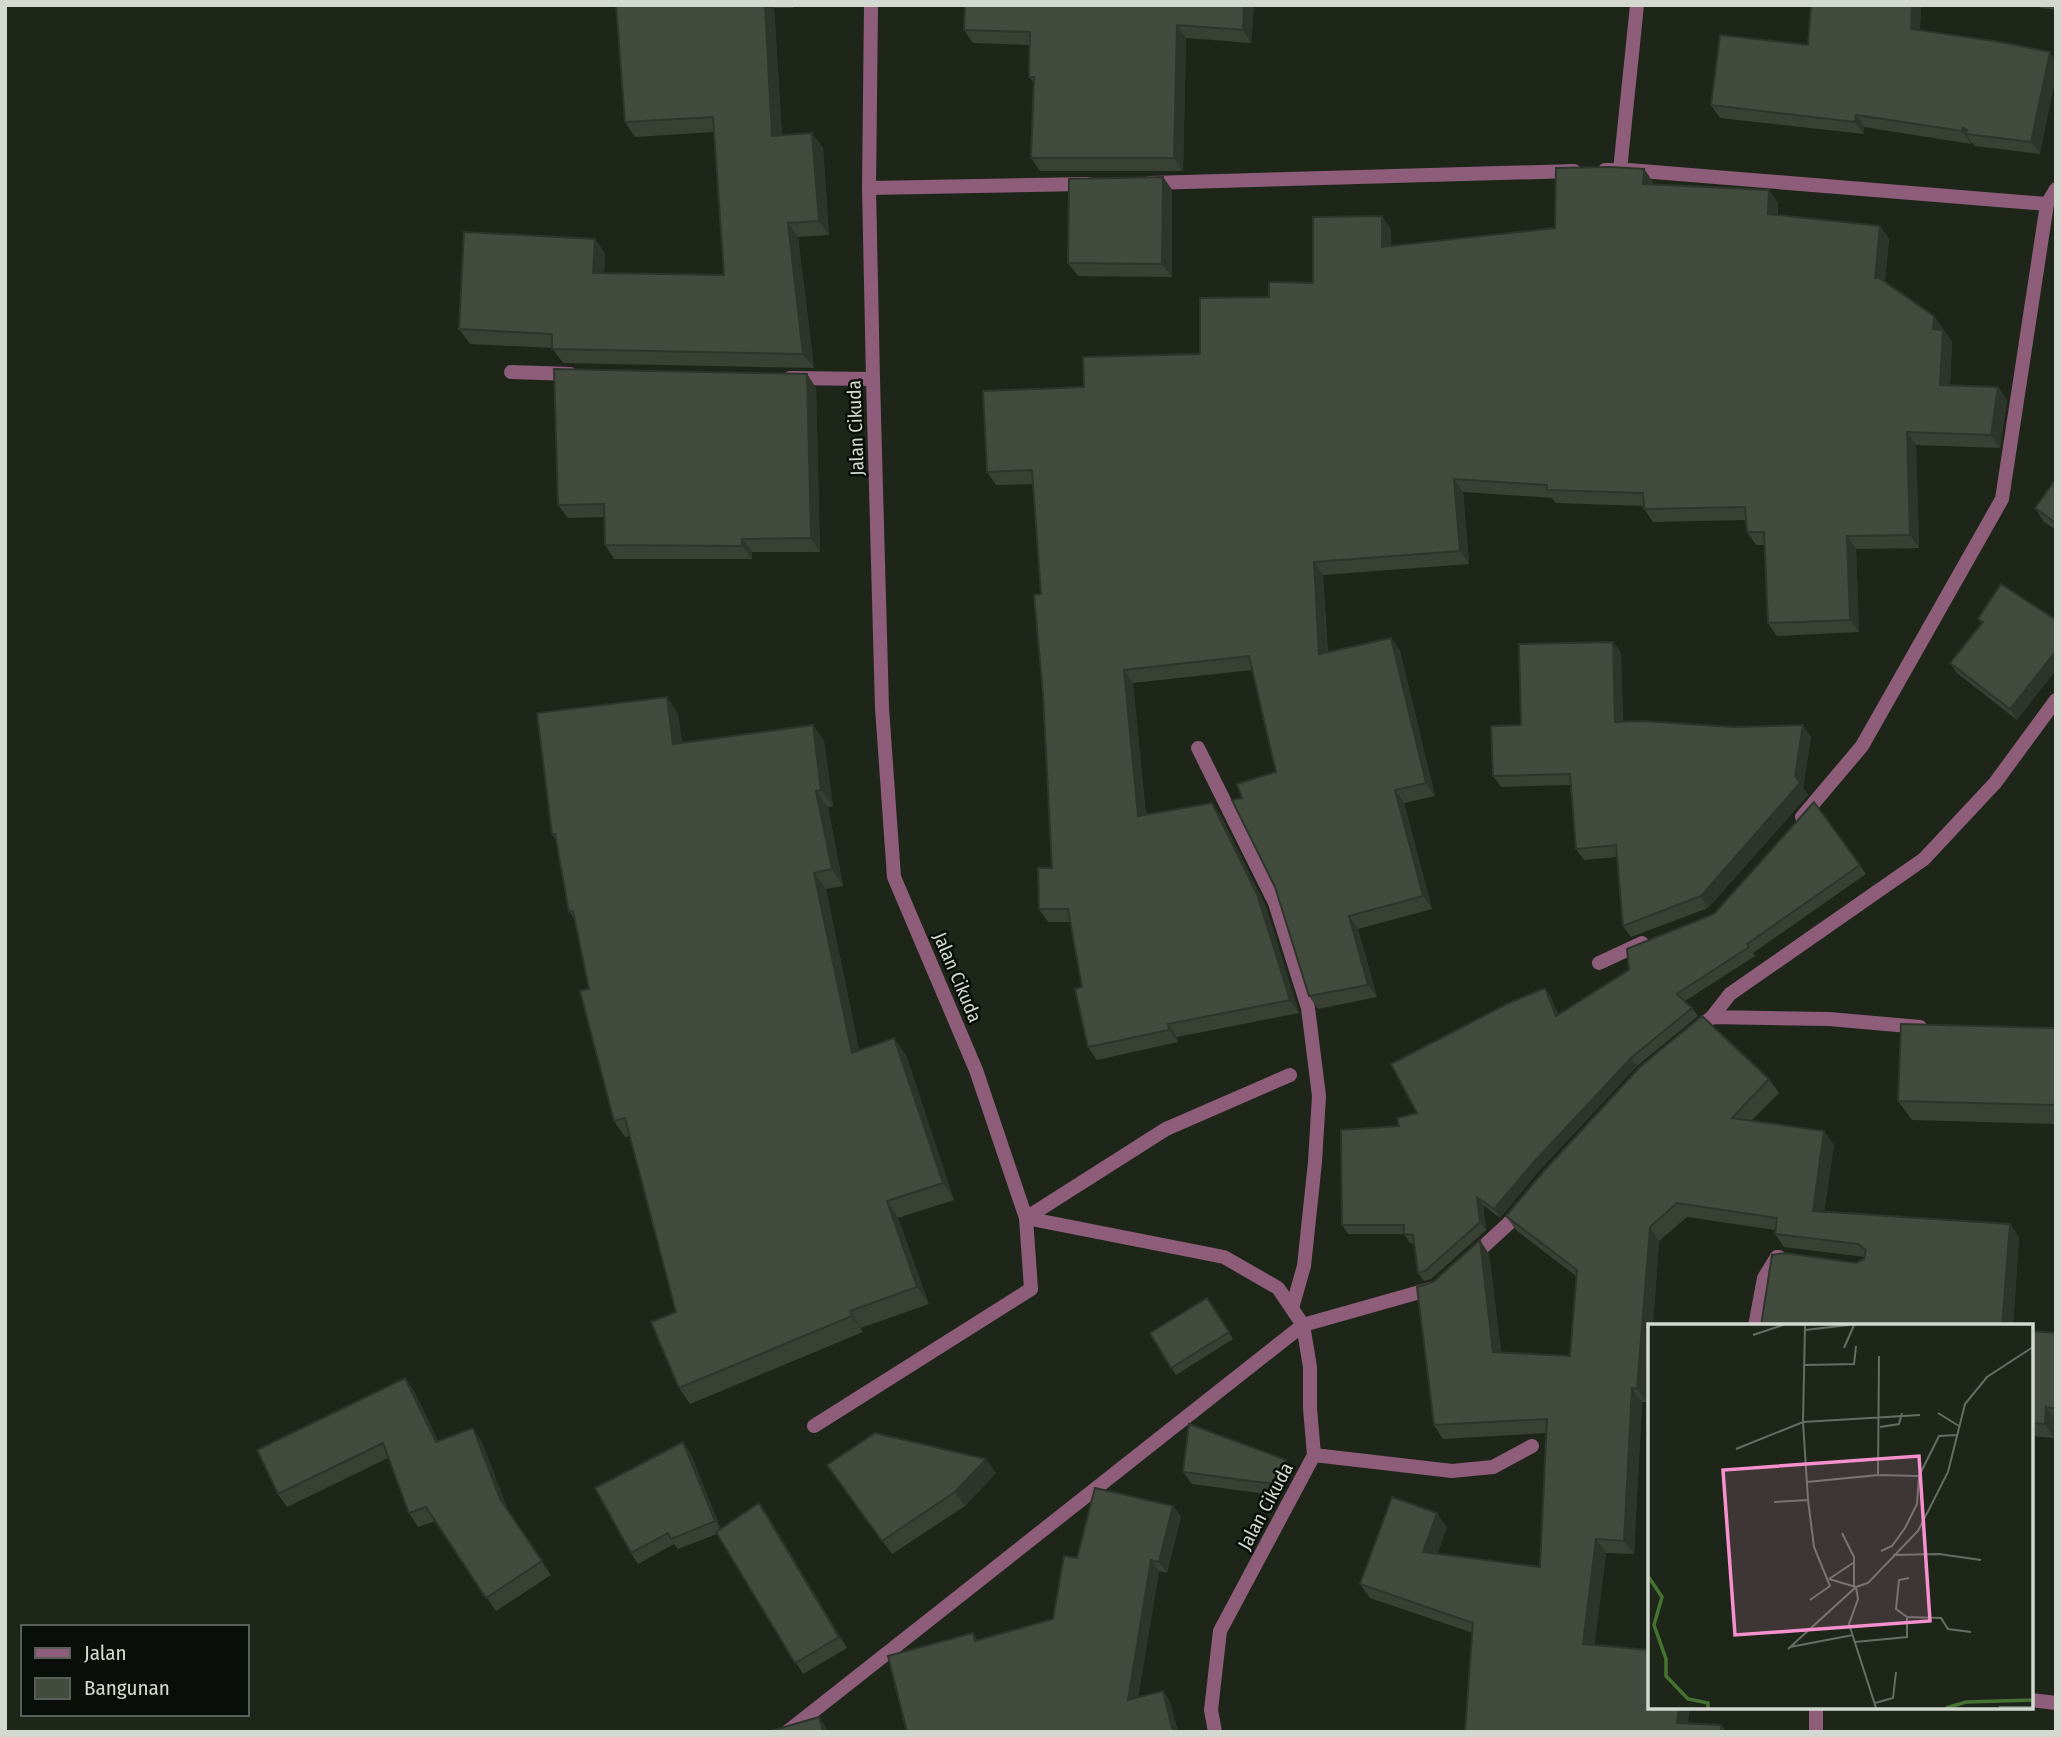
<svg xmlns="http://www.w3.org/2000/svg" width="2061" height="1737" viewBox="0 0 2061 1737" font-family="'Fira Sans Condensed',sans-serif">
	<rect width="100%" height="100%" fill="#1e261a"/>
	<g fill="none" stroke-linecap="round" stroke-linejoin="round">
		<path stroke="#8e5d79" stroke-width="14" d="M814,1426L1031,1289"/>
		<path stroke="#8e5d79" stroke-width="14" d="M1605,170H1620L1637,5
			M1629,170L2047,204
			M1150,183L1574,171
			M869,188L1088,184
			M511,372L570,374
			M790,378L873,379
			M1198,748L1275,903L1308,1008L1319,1096L1315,1162L1304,1266L1292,1308
			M1802,817L1862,746L2002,499L2047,204L2056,189
			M1599,963L1642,943
			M1712,1017L1829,1019L1920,1027
			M1694,1032L1712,1017L1730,994L1924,859L1995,783L2056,700
			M1471,1258L1508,1224L1521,1208
			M1031,1289L1026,1218L1166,1129L1290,1075
			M1755,1326L1764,1278L1777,1257H1779
			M1314,1455L1452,1471L1493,1467L1532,1446
			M2031,1700L2056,1703
			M1816,1707V1732
			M787,1732L1303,1325L1434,1288"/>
		<path stroke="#8e5d79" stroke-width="14" d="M871,5L869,188L873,379L882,708L894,877L976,1070L1026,1218L1224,1257L1278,1288L1303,1325L1310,1367V1408L1314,1455L1220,1631L1211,1710L1215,1732"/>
	</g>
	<path fill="#394135" d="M590,5H793V8H774L782,135L812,133L823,148L829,235L798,237L814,368L563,363L552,348L470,344L459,329L595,239L605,254L604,273L724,275L714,132L635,137L625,122L616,7L591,6Z
		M965,5H1254L1251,43L1186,38L1183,171H1040L1031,158L1034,83L1029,77L1030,45L973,43L964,30Z
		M1811,5H1921L1920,30L2000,42L2040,154L1975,146L1971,142V144L1864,127V134L1720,118L1711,105L1808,45Z
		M2038,5H2056V10L2041,8Z
		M1644,169L1653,182V184L1769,190L1778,203V215L1880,226L1889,239L1885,281L1934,316L1952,342L1950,385L1998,387L2007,400L2000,448L1916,445L1919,548L1856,549L1859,632L1777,636L1768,623L1765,545H1756L1747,532L1746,520L1653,522L1644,509V506L1556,503L1552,498L1463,492L1469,564L1323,575L1328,652L1391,638L1400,651L1435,796L1404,803L1432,909L1358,929L1377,997L1318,1009L1309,996L1275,887L1242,798L1276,772L1252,670L1133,683L1146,815L1212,803L1221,816L1266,907L1299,1013L1177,1037L1178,1042L1097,1060L1088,1047L1082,987L1070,922H1048L1039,909L1052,868L1041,594L1033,484L996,485L987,472L1084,387L1200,354L1269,297L1313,283L1391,229V246L1555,228Z
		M1163,177L1172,190V277L1078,276L1068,263Z
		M807,374L816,388L820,552H752V559H614L605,545L604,517L568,518L558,505Z
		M2056,479V530L2044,522L2035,508Z
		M2001,584L2017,720L1957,673L1950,663L1982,623L1978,619Z
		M1613,642L1621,653L1623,722L1811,737L1803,787L1808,795L1708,908L1631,937L1623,926L1617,857L1584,860L1576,849L1570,785L1501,787L1493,776L1521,725Z
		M667,697L678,714L682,743L813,725L824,741L833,806L828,807L843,886L826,889L859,1050L906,1055L954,1200L898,1218L929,1304L861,1328L863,1332L690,1404L679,1388L676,1312L630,1136L625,1137L614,1121L575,920L569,912L557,842L552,834Z
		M1814,802L1866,874L1753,953L1755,956L1685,1001L1692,1008L1698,1016L1637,1066L1538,1172L1500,1218L1483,1205L1486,1230L1431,1279L1424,1281L1418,1273L1414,1243H1410L1404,1234H1348L1342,1225L1399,1126L1417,1113L1545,988L1551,997L1558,1015L1714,914Z
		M2056,1028V1124L1912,1120L1898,1101Z
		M1769,1079L1779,1093L1751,1121L1834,1145L1824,1212L2010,1224L2019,1237L2013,1326H1761L1856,1263L1864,1259L1865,1257L1784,1247L1775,1234V1230L1687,1217L1659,1241L1647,1402H1642L1634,1554L1606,1553L1594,1645L1650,1707H1689L1688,1724L1721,1725L1726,1732H1465L1473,1633L1370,1598L1360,1584L1447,1527L1437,1554L1540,1567L1546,1433L1443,1439L1434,1425L1433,1282L1489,1254L1501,1352L1570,1356L1576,1276L1516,1230L1506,1216Z
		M1207,1298L1233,1339L1176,1375L1150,1333Z
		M2031,1331L2056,1333V1421L2054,1438L2031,1436Z
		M414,1391L438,1441L482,1442L509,1513L551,1575L496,1611L435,1521L418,1527L409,1513L388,1458L287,1507L278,1494Z
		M690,1452L721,1529L767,1514L847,1648L803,1674L717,1534L678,1549L674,1544L638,1564L631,1553Z
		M986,1459L996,1473L965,1506L892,1554L827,1465Z
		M1286,1460L1294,1471L1281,1496L1192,1484L1183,1472Z
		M1173,1506L1181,1517L1167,1573L1159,1571L1138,1697L1163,1691L1170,1702L1178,1732H907L973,1633L978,1641L1053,1619L1077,1558Z"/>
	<path fill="#2e352b" d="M765,5H772L774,8L783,151L772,136Z
		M1244,5H1254L1251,43L1243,30Z
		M1912,5H1921L1919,41L1911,29Z
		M1177,25L1186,38L1183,171L1174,158Z
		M2050,52L2056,61V76L2040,154L2031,142Z
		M1856,115L1864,127V134L1855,122Z
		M1963,128L1971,142V144L1962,131Z
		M812,133L823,148L829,235L819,221Z
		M1644,169L1653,182L1652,196L1643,184Z
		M1163,177L1172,190V277L1162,264Z
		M1769,190L1778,203L1777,227L1768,214Z
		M1382,216L1391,229V260L1382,247Z
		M788,223L798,237L814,368L803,354Z
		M1880,226L1889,239L1884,290L1875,278Z
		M595,239L605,254L603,288L593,273Z
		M1934,316L1952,342L1949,398L1940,385L1933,329Z
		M807,374L816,388L820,552L811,538Z
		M1998,387L2007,400L2000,448L1991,435Z
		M1907,432L1916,445L1919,548L1910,535Z
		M1454,479L1463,492L1469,564L1460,551Z
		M1847,536L1856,549L1859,632L1850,620Z
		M742,539L752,552V559L742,546Z
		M1314,562L1323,575L1328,667L1319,654Z
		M1391,638L1400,651L1435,796L1426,783Z
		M1613,642L1621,653L1623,733L1615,722Z
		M2056,651V670L2017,720L2010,709Z
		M1124,670L1133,683L1147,829L1138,816Z
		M667,697L678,714L684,761L673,744Z
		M813,725L824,741L833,806L821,790Z
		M1803,725L1811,737L1803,787L1808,795L1708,908L1701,896L1795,776Z
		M1395,790L1404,803L1432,909L1423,896Z
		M816,791L828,807L843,886L832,869Z
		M1212,803L1221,816L1266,907L1299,1013L1290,1000Z
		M814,873L826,889L863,1069L852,1053Z
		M1349,916L1358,929L1377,997L1368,985Z
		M1545,988L1551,997L1563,1025L1556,1016Z
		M1168,1024L1177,1037L1178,1042L1169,1030Z
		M894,1038L906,1055L954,1200L943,1183Z
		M1631,1058L1637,1066L1538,1172L1500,1218L1494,1209L1532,1164Z
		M1824,1131L1834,1145L1822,1225L1813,1211Z
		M1477,1197L1483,1205L1486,1230L1480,1222Z
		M887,1201L898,1218L929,1304L917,1287Z
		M2010,1224L2019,1237L2013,1326H2002Z
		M1650,1227L1659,1241L1653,1326H1650V1365L1647,1402L1637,1389Z
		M1480,1240L1489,1254L1503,1366L1493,1352Z
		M850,1311L861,1328L863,1332L852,1316Z
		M405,1378L414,1391L445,1455L436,1442Z
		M1632,1388L1642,1402L1634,1554L1624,1541Z
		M2046,1407L2056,1421L2054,1438L2045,1424Z
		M473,1428L482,1442L509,1513L551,1575L500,1499Z
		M683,1442L690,1452L722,1532L715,1521Z
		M986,1459L996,1473L965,1506L955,1492Z
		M1286,1460L1294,1471L1281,1496L1273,1484Z
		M759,1503L767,1514L847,1648L839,1637Z
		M1173,1506L1181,1517L1167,1573L1159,1562Z
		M1437,1513L1447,1527L1433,1566L1423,1552Z
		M1596,1539L1606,1553L1593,1658L1583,1644Z
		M1151,1560L1159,1571L1136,1711L1128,1700Z
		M1163,1691L1170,1702L1178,1732H1173Z
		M1679,1707H1689L1687,1732L1677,1723Z
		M819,1717L827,1729L828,1732H823Z"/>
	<path fill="#424c3e" stroke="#2e352b" stroke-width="2" d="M616,5H765L772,136L812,133L819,221L788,223L803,354L552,349V334L459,329L464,232L595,239L593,273L724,275L713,117L625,122Z
		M965,5H1244L1243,30L1177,25L1174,158H1031L1034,77H1029L1030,32L964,30Z
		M1811,5H1912L1911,29L2000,42L2050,52L2031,142L1966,134L1967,130L1963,128L1962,131L1856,115L1855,122L1711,105L1720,35L1808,45Z
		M1611,167L1644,169L1643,184L1769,190L1768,214L1880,226L1875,278H1879L1934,316L1933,329L1943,330L1940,385L1998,387L1991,435L1907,432L1910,535L1847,536L1850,620L1768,623L1764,532H1747L1745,507L1644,509L1643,493L1547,490V485L1454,479L1460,551L1314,562L1319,654L1391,638L1426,783L1395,790L1423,896L1349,916L1368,985L1309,996L1275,887L1232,800L1242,798L1237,784L1276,772L1249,656L1124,670L1138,816L1212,803L1257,894L1290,1000L1168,1024L1169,1030L1088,1047L1075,989L1082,987L1068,909H1039L1038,868H1052L1043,694L1034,595L1041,594L1032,470L987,472L983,391L1084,387L1083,357L1200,354V298L1269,297V282L1313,283V217L1382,216V247L1555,228L1556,168Z
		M1163,177L1162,264L1068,263L1069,179Z
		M554,369L807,374L811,538L742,539V546L605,545L604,504L558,505Z
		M2056,479V523L2035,508Z
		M2001,584L2056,620V651L2010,709L1950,663L1983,622L1978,619Z
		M1613,642L1615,722L1643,721L1733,727L1803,725L1795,776L1800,783L1701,896L1623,926L1616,845L1576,849L1570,774L1493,776L1491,726L1521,725L1519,644Z
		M667,697L673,744L813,725L821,790L816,791L832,869L814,873L852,1053L894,1038L943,1183L887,1201L917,1287L850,1311L852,1316L679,1388L651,1322L676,1312L625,1118L614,1121L580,991L589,989L573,911L569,912L555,834H552L537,713Z
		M1814,802L1860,865L1747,944L1749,947L1677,994L1692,1008L1631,1058L1532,1164L1494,1209L1477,1197L1480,1222L1425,1271L1418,1273L1413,1235L1404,1234V1225H1342L1341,1130L1399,1126L1397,1118L1417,1113L1391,1064L1507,1004L1545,988L1556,1016L1629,970L1627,949L1714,914Z
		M1702,1016L1769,1079L1732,1118L1824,1131L1813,1211L2010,1224L2002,1326H1761L1772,1255L1785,1253L1856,1263L1864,1259L1866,1250L1858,1244L1775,1234L1777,1218L1677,1203L1650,1227L1637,1389L1632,1388L1624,1541L1596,1539L1583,1644L1650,1650V1707H1679L1677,1723L1721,1725V1732H1465L1473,1623L1360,1584L1392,1497L1437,1513L1423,1552L1540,1567L1547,1419L1434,1425L1417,1287L1433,1282L1480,1240L1493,1352L1570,1356L1577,1270L1506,1216L1543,1172L1641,1066Z
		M1901,1024L2056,1028V1105L1898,1101Z
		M1207,1298L1229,1332L1171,1368L1150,1333Z
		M2031,1331L2056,1333V1409L2046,1407L2045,1424L2031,1423Z
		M405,1378L436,1442L473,1428L500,1499L542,1561L486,1598L426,1507L409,1513L383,1443L278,1494L257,1450Z
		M1189,1424L1286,1460L1273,1484L1183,1472Z
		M875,1433L986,1459L955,1492L882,1541L827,1465Z
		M683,1442L715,1521L671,1539L668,1533L631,1553L595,1488Z
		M1095,1488L1173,1506L1159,1562L1151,1560L1128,1700L1163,1691L1173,1732H907L888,1656L973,1633L975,1641L1053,1619L1064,1556L1077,1558Z
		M759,1503L839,1637L795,1663L716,1532Z
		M819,1717L823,1732H767Z"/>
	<g text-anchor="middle" stroke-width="5" stroke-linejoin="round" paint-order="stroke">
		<g font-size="19" fill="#d3d9d1" stroke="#0a0e09">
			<text transform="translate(855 428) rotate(-92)" y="7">Jalan Cikuda</text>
			<text transform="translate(958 977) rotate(67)" y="7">Jalan Cikuda</text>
			<text transform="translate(1265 1506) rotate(-62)" y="7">Jalan Cikuda</text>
		</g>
	</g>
	<g transform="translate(1648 1324)">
		<rect width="385" height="385" fill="#1e261a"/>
		<path fill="none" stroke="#467331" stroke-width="3.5" d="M0,252L14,273L6,301L18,335V352L40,375L60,379V384M298,384L318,378L385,376"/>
		<path fill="none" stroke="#666e63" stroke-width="2" d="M157,1L155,98L160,176L166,223L182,262L162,276M157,6L201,1M105,11L135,1M196,24L206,1M157,41L206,40L208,22M290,89L311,102M232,103L251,100L254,89M88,125L155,98L272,91M230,151L271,152M159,158L230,151L231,32M126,178L160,176M194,209L206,233V262M233,227L244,222L257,204L269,180L271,152L291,112L309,111M245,231L291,230L333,236M181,255L208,263L210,275L201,300L228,384M181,255L205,239M259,293L293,294L300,305L323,308M207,318L259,313V293L248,285L251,256L261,254M142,323L205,311M140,325L208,263L220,259L270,207L300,148L317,80L339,53L385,23M227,379L245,374L248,348M351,383H385"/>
		<path fill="#f790ce" fill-opacity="0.15" stroke="#f790ce" stroke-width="3.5" d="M271,132L282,297L87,311L75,146Z"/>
		<rect width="385" height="385" fill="none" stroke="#d3d9d1" stroke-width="3.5"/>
	</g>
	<rect width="2061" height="1737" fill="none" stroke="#d3d9d1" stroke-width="14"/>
	<rect x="21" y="1625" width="228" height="91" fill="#0a0e09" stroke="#5a5f59" stroke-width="2"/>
	<rect x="35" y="1648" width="35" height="10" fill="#8e5d79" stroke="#5a5f59" stroke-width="2"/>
	<text x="84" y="1660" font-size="21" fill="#d3d9d1">Jalan</text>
	<rect x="35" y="1678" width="35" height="21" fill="#424c3e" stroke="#5a5f59" stroke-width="2"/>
	<text x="84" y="1695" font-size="21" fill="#d3d9d1">Bangunan</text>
</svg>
